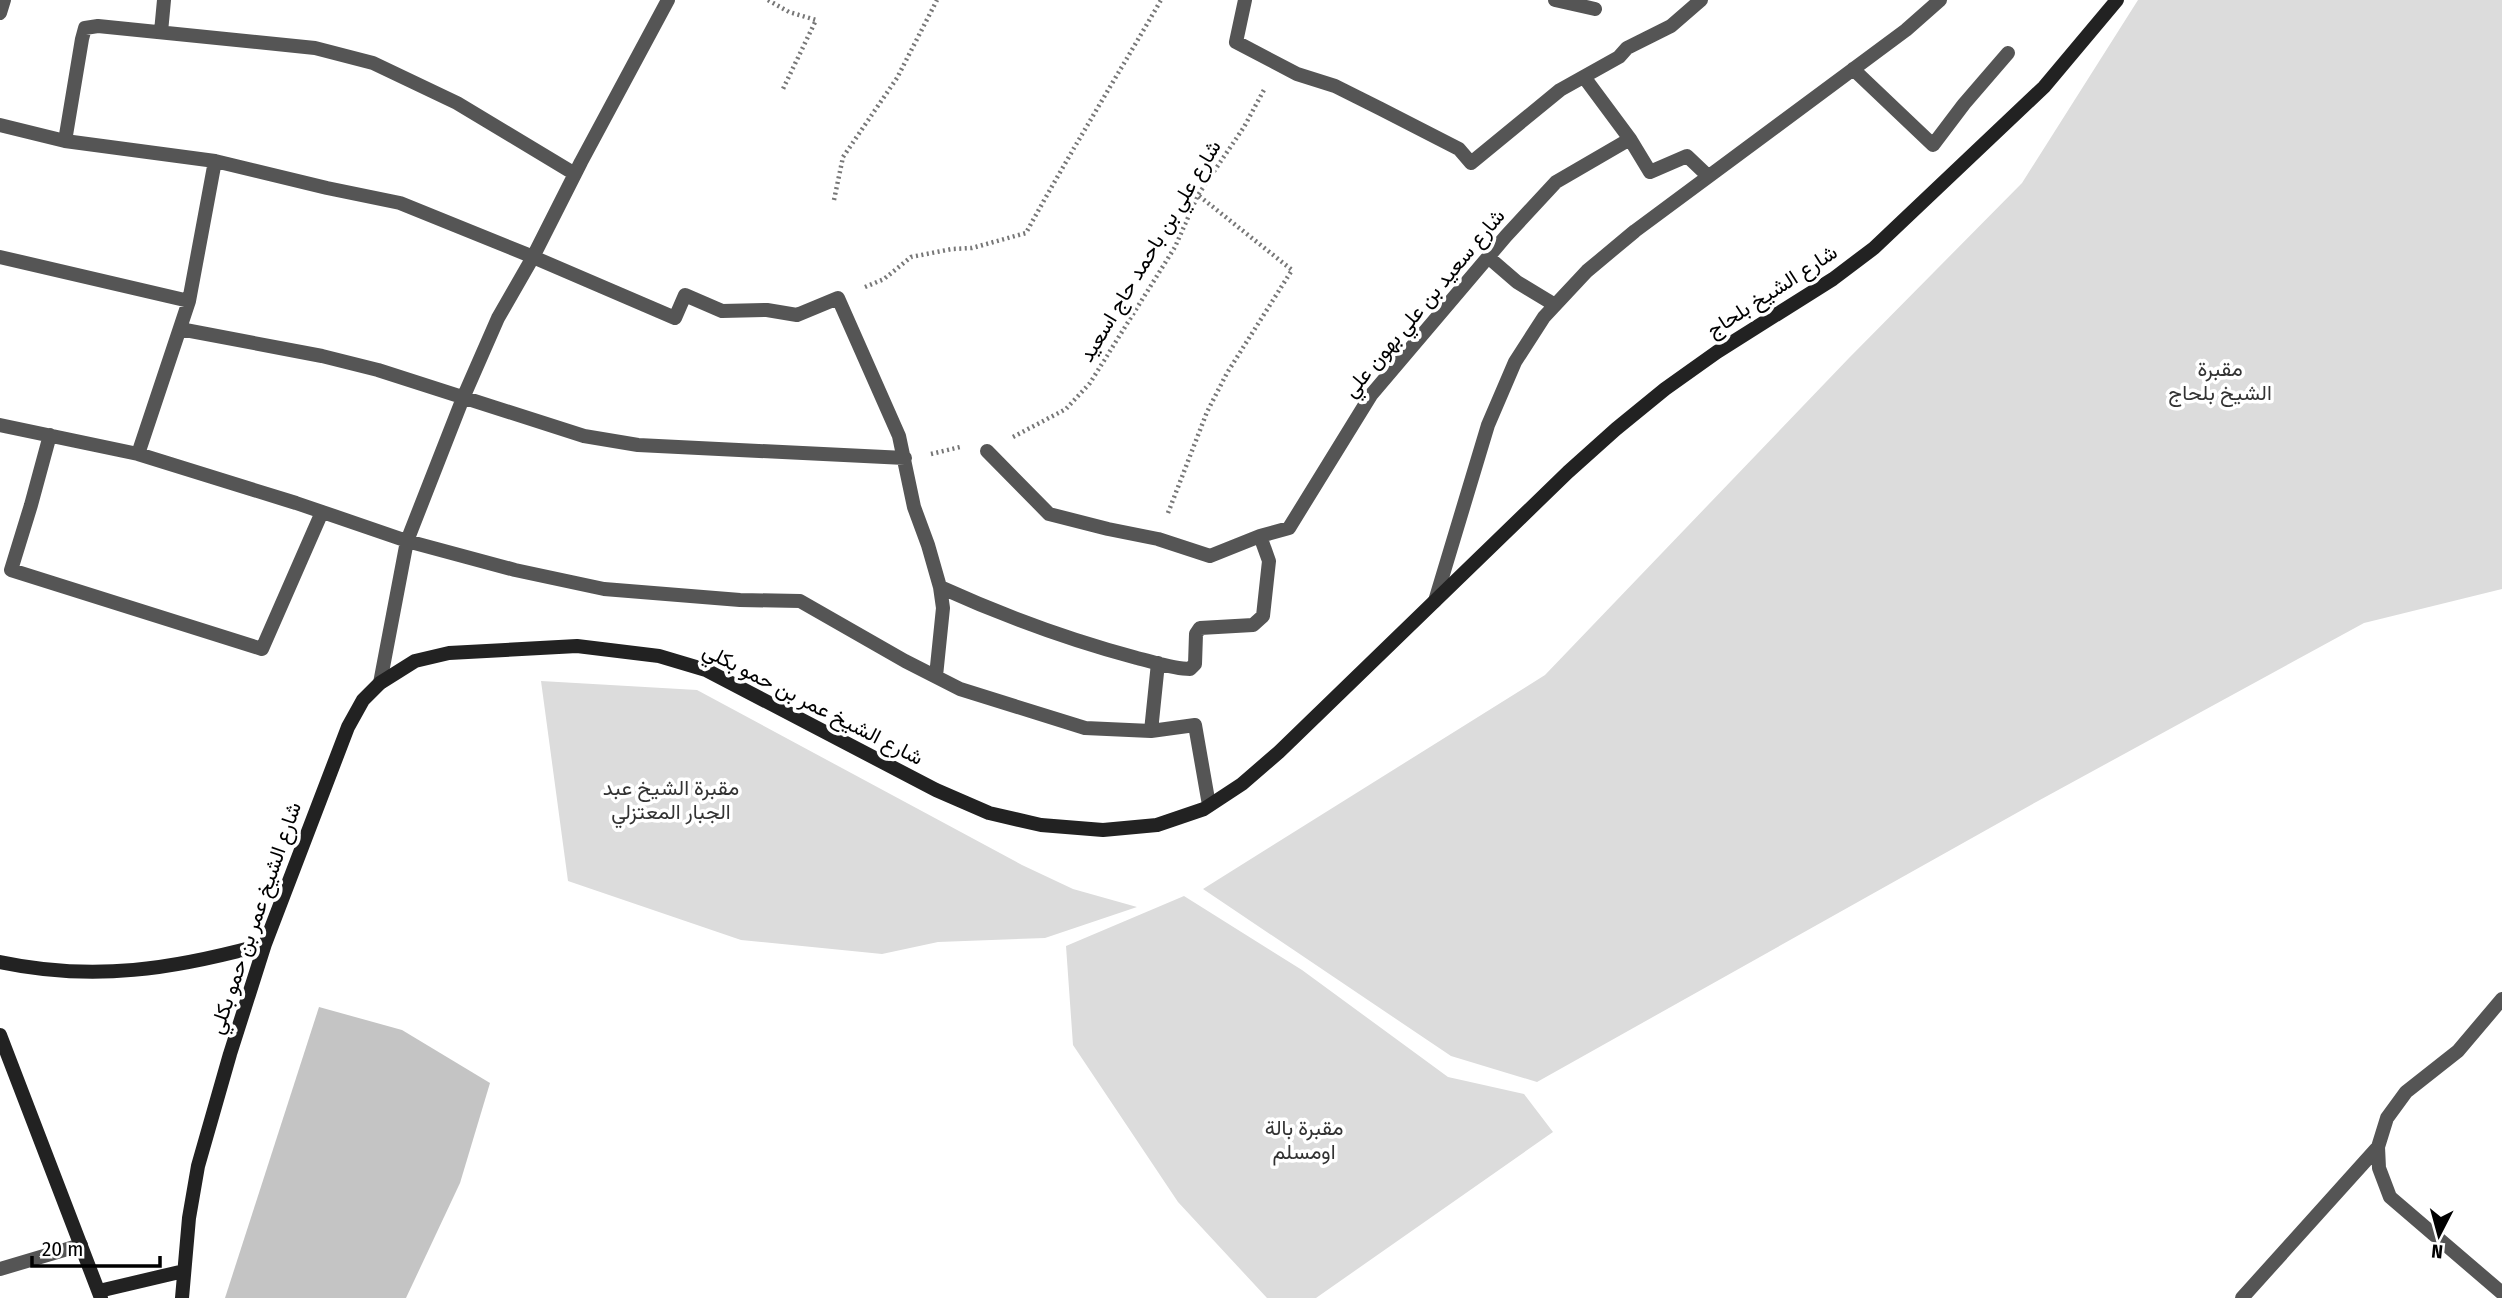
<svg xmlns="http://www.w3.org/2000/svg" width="2502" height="1298" viewBox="0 0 2502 1298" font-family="'Fira Sans Condensed',Vazirmatn,sans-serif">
	<rect width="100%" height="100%" fill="#fff"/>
	<path fill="#dcdcdc" d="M2138,0H2502V589L2364,623L2038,801L1537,1082L1451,1056L1203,889L1545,675L1849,358L2022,183Z
		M541,681L697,690L1022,865L1073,889L1137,907L1045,938L938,942L882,954L741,940L568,881Z
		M1184,896L1302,970L1448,1077L1524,1094L1553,1132L1316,1298H1267L1178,1202L1073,1045L1066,946Z"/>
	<path fill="#c4c4c4" d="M319,1007L402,1030L490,1083L460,1183L406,1298H225Z"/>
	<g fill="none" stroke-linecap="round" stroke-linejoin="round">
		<path stroke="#777" stroke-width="4.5" stroke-dasharray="2 3.5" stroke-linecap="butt" d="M768,0L789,12L816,20L782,91
			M834,200L843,157L897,78L937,0
			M865,287L884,279L911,257L952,249L972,248L1026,233C1069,154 1116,78 1161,0
			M1013,437L1066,409L1090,383L1175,247L1198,195L1244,127L1265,88
			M931,454L960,447
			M1168,513L1207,412L1227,373L1292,270L1198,195"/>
		<path stroke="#555" stroke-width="14" d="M1245,0L1236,42L1297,74L1335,86L1381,109L1459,149L1471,163L1560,90L1619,57L1627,48L1671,26L1701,0
			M1555,0L1595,9
			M0,13L4,0
			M161,32L164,0
			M1853,69L1933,145L1964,104L2008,53
			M1584,77L1630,139L1650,172L1687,156L1708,176
			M0,125L65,141L215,161L327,188L400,203L526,254L675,318L685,295L722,311L767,310L797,315L838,298L899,436L914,507L928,545L940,587L943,608L936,676
			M65,141L82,39L85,28L98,26L315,48L373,63L457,103L575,174
			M0,257L189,301
			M1488,257L1517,282L1555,305
			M180,329L322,356L378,370L584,436L638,445L905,458
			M0,425L138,454L296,503L407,541L515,570L604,589L740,600L800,601L905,661L960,689L1085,728L1151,731L1195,725L1209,805
			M50,435L31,505L11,570L262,649L322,512
			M987,451L1049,514L1108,529L1158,539L1210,556L1260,536L1289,528L1371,395L1506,236L1556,182L1630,139
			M138,454L189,301L215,161
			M940,587C1004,616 1069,640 1137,658C1154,662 1173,669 1190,669L1195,664L1196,634L1200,628L1253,625L1263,616L1269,561L1260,536
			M1435,601L1488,425L1515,362L1544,317L1587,271L1635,231L1906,30L1940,0
			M380,683L407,541L463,398L498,318L533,257L581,162L668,0
			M1151,731L1158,663
			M2502,999L2458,1051L2406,1092L2387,1118L2378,1147L2379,1168L2390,1197L2502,1293
			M0,1269L81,1245
			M2242,1298L2378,1147"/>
		<path stroke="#222" stroke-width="14" d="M0,962C94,982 174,969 265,944
			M0,1035L101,1298
			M99,1291L184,1271
			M182,1298L189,1218L198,1166L230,1054L265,944L348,727L363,700L380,683L415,661L449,653L577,646L659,656L706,670L936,790L989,813L1041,825L1103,830L1157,825L1204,809L1242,784L1279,752L1568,472L1616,429L1665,389L1717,352L1833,279L1874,248L2044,87L2117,0"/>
	</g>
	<g text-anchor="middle" stroke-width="7" stroke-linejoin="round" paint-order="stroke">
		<g font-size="21" fill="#000" stroke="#fff">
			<text transform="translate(1150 251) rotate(-59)" y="7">شارع علي بن باحمد حاج اسعيد</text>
			<text transform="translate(1772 291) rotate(-33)" y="7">شارع الشيخ بلحاج</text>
			<text transform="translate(1424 303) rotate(-50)" y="7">شارع سعيد بن علي بهون علي</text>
			<text transform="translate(813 704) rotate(27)" y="7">شارع الشيخ عمر بن حمو بكلي</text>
			<text transform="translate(255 918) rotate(-71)" y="7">شارع الشيخ عمر بن حمو بكلي</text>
		</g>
		<g font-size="21" fill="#333" stroke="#fff">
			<text x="2220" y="376">مقبرة<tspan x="2220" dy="24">الشيخ بلحاج</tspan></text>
			<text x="671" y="795">مقبرة الشيخ عبد<tspan x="671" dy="24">الجبار المعتزلي</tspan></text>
			<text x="1304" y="1135">مقبرة بالة<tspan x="1304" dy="24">اومسلم</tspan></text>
		</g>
	</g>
	<g transform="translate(2439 1235) rotate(186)" stroke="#ffffff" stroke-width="5" paint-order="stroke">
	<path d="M0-5L12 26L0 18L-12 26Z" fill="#000000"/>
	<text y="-10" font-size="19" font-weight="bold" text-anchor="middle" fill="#000000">N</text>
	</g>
	<path d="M32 1256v10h128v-10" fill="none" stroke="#000000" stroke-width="3.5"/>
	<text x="42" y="1256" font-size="21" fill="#000000" stroke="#ffffff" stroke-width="5" paint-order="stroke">20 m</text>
</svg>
